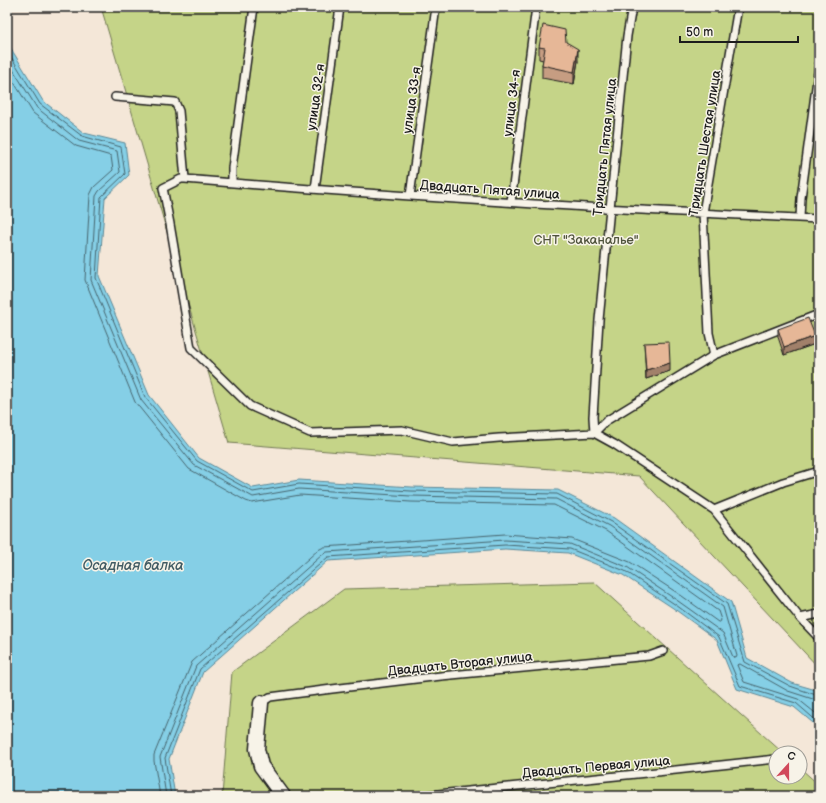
<svg xmlns="http://www.w3.org/2000/svg" width="826" height="803" viewBox="0 0 826 803" font-family="'Balsamiq Sans',sans-serif">
	<rect width="100%" height="100%" fill="#f4e7d8"/>
	<filter id="ink" filterUnits="userSpaceOnUse"><feTurbulence type="fractalNoise" baseFrequency=".025" numOctaves="2"/><feDisplacementMap in="SourceGraphic" scale="8" xChannelSelector="R" yChannelSelector="G"/><feConvolveMatrix kernelMatrix="1 2 1 2 8 2 1 2 1" color-interpolation-filters="sRGB"/></filter>
	<g filter="url(#ink)">
		<path fill="#c5d488" stroke="#707852" d="M101,7H819V668L639,476L229,443Z
			M594,582L783,753H776V777H800V768L819,785V796H222L232,672L344,589Z"/>
		<path fill="#85cfe6" stroke="#5b8795" d="M7,42L43,101L84,133L125,143L129,175L105,198L99,276L149,395L199,458L253,488L299,480L412,487L558,490L614,518L731,602L747,658L792,683L816,690L819,694V728L794,707L737,689L717,640L673,608L623,575L568,553L505,549L328,561L203,672L169,759L175,796H7Z"/>
		<g fill="none" stroke-linecap="round" stroke-linejoin="round">
			<path stroke="#46646d" stroke-width="1" d="M7,50L40,104L82,136L121,147L125,174L101,197L96,278L145,397L197,461L253,492L299,484L411,491L557,494L611,522L727,604L745,662L790,686L819,696
				M7,60L37,108L79,141L117,151L120,172L99,191L96,196L91,280L141,400L194,465L253,497L299,489L411,496L556,499L609,526L723,607L737,656L736,658L733,657L723,633L678,601L627,567L570,544L505,540L327,552L322,555L196,666L160,757L166,796
				M7,71L33,113L76,146L111,156L113,170L94,187L90,195L85,280L135,402L189,469L246,501L252,503L300,495L411,502L554,505L606,531L718,611L721,620L720,622H718L682,596L630,562L572,539L505,534L324,547L318,550L192,662L154,755V761L160,796
				M819,701L788,691L740,664L737,665L744,682L798,699L819,716
				M171,796L165,758L200,669L328,557L505,545L570,549L625,571L676,605L719,637L740,686L796,703L819,723"/>
			<defs>
				<path id="lane" d="M115,97L175,102L179,111L185,179
					M232,183V168L254,7
					M315,189L340,7
					M410,196L436,7
					M511,202L536,7
					M800,218L801,198L819,65
					M819,219C607,209 396,197 185,179H181L163,188L170,224L191,348L250,406L310,433L402,430L453,442L499,438L594,433L614,444L714,510L800,618L819,638
					M714,355L709,333L703,213L738,7
					M594,433L593,417L599,320L627,36L632,7
					M594,433L606,421L714,355L819,314
					M714,510L783,482L819,471
					M800,618L819,614
					M261,703L270,697L332,689L441,676L649,656L663,651
					M789,753L791,752
					M418,796L676,770L776,759"/>
				<path id="street" d="M261,703L257,749L261,766L283,796"/>
			</defs>
			<use href="#lane" stroke="#1c1c1c" stroke-width="10"/>
			<use href="#street" stroke="#1c1c1c" stroke-width="17"/>
			<use href="#lane" stroke="#f7f3e8" stroke-width="7"/>
			<use href="#street" stroke="#f7f3e8" stroke-width="14"/>
		</g>
		<path fill="#c69d82" stroke="#1c1c1c" d="M566,42L578,61L574,84L542,78V65L543,60L539,59V47Z
			M778,329L815,344L784,355L778,337Z
			M644,343L670,371L646,379Z"/>
		<path fill="#a1806a" stroke="#1c1c1c" d="M578,49V61L574,84V72Z
			M815,336V344L784,355V347Z
			M670,363V371L646,379V370Z"/>
		<path fill="#e6b797" stroke="#1c1c1c" d="M543,25L565,30L566,42L578,49L574,72L542,65L545,48L539,47Z
			M808,318L815,336L784,347L778,329Z
			M669,342L670,363L646,370L644,343Z"/>
	</g>
	<g text-anchor="middle" stroke-width="3" stroke-linejoin="round" paint-order="stroke">
		<g font-size="13" fill="#1c1c1c" stroke="#f7f3e8">
			<text transform="translate(315 97) rotate(-82)" y="5">улица 32-я</text>
			<text transform="translate(411 100) rotate(-82)" y="5">улица 33-я</text>
			<text transform="translate(511 103) rotate(-83)" y="5">улица 34-я</text>
			<text transform="translate(704 143) rotate(-81)" y="5">Тридцать Шестая улица</text>
			<text transform="translate(604 147) rotate(-84)" y="5">Тридцать Пятая улица</text>
			<text transform="translate(490 189) rotate(4)" y="5">Двадцать Пятая улица</text>
			<text transform="translate(460 663) rotate(-6)" y="5">Двадцать Вторая улица</text>
			<text transform="translate(596 766) rotate(-5)" y="5">Двадцать Первая улица</text>
		</g>
		<g font-size="13" fill="#4f533c" stroke="#f7f3e8">
			<text x="586" y="244">СНТ "Заканалье"</text>
		</g>
		<g font-size="14" font-style="italic" fill="#415b63" stroke="#f7f3e8">
			<text x="133" y="570">Осадная балка</text>
		</g>
	</g>
	<rect width="826" height="803" fill="none" stroke="#f7f3e8" stroke-width="24"/>
	<rect x="12" y="12" width="802" height="779" fill="none" stroke="#1c1c1c" stroke-width="1.5" filter="url(#ink)"/>
	<g transform="translate(788 765) rotate(21)"><circle r="19" fill="#f7f3e8" stroke="#9f9d96"/>
	<path d="M0-3L7 15L0 10L-7 15Z" fill="#d1495b"/>
	<text y="-6" font-size="11" font-weight="bold" text-anchor="middle" fill="#1c1c1c">С</text>
	</g>
	<path d="M680 36v6h118v-6" fill="none" stroke="#1c1c1c" stroke-width="2"/>
	<text x="686" y="36" font-size="12" fill="#1c1c1c" stroke="#f7f3e8" stroke-width="3" paint-order="stroke">50 m</text>
</svg>
